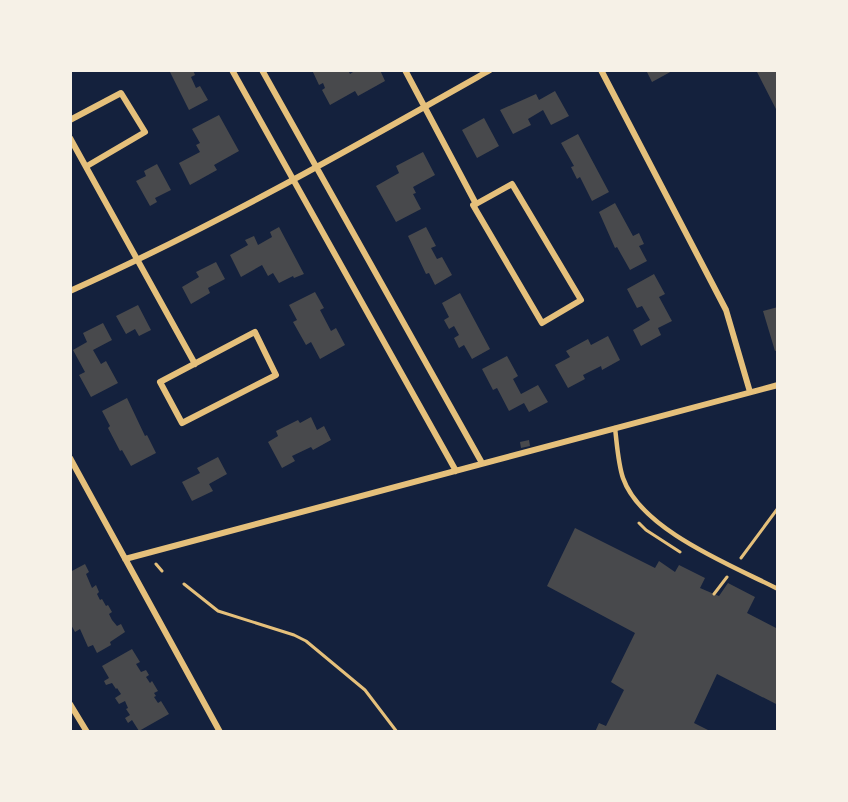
<svg xmlns="http://www.w3.org/2000/svg" width="848" height="802" viewBox="0 0 848 802" font-family="'Crimson Pro',serif">
	<rect width="100%" height="100%" fill="#14213d"/>
	<path fill="#48494c" d="M169,70H193L195,75L191,77L196,88L200,86L208,100L189,110Z
		M312,70H348L350,74L356,70H380L385,81L358,96L355,91L330,105L322,90L325,88L323,83L319,85Z
		M646,70H674L652,82Z
		M756,70H778V113Z
		M555,91L569,116L551,125L543,110L528,119L531,125L513,134L500,110L536,94L539,100Z
		M219,115L239,151L214,165L217,170L190,185L179,163L200,152L196,145L200,143L192,129Z
		M484,118L499,146L477,158L462,130Z
		M578,134L609,192L592,201L580,177L577,179L571,167L574,166L561,143Z
		M423,152L435,175L413,187L416,193L413,194L421,209L396,222L376,186L399,173L396,166Z
		M157,164L171,190L155,198L157,202L150,206L136,181L146,176L144,171Z
		M615,203L633,236L639,233L644,244L639,246L647,261L630,270L617,247L615,248L599,212Z
		M279,227L304,274L294,278L293,276L279,283L273,273L268,276L262,265L241,277L230,255L248,245L245,240L254,236L258,245L272,237L270,232Z
		M426,227L436,246L431,248L437,259L442,257L452,275L435,285L429,273L426,274L408,236Z
		M216,262L225,279L208,288L210,293L191,304L182,287L199,277L196,272Z
		M654,274L665,294L659,297L672,321L658,328L661,335L641,346L633,330L650,320L642,306L637,308L627,289Z
		M315,292L324,308L320,310L331,331L336,328L345,345L320,359L311,342L306,345L293,322L297,320L289,305Z
		M460,293L490,349L472,359L464,345L459,348L454,338L459,335L454,326L449,329L444,320L449,317L442,303Z
		M138,305L151,330L139,336L135,329L126,334L116,316Z
		M778,307V350L775,351L763,311Z
		M103,323L112,340L93,350L101,364L106,361L118,383L91,397L79,375L85,372L73,350L87,342L83,333Z
		M608,336L620,360L602,370L601,366L583,375L585,379L568,388L555,365L570,357L566,351L588,339L591,345Z
		M507,356L518,376L513,379L521,394L538,385L548,402L529,412L524,403L509,411L497,388L493,390L482,369Z
		M127,398L145,436L147,435L156,453L131,466L122,450L120,451L108,428L110,426L102,411Z
		M311,417L317,430L324,426L331,440L313,450L311,447L292,456L295,461L282,468L268,442L278,436L276,431L298,420L300,423Z
		M529,440L530,446L521,448L520,442Z
		M218,457L227,474L209,484L213,491L192,501L182,482L200,473L197,468Z
		M575,528L655,568L659,561L675,572L679,565L705,578L700,588L714,594L719,596L728,583L755,597L747,613L778,629V705L717,674L694,723L712,732H595L599,723L606,726L624,690L611,682L635,633L547,586Z
		M85,564L89,572L86,574L92,588L96,585L99,592L97,594L100,600L102,599L106,606L108,605L112,612L109,614L112,620L117,626L121,624L125,632L110,642L111,645L97,653L93,645L88,647L80,629L75,632L70,623L72,619L70,616V572Z
		M132,649L140,662L136,664L141,672L146,670L149,675L146,677L150,683L152,681L158,691L154,693L156,696L154,697L158,703L161,701L169,714L139,731L132,720L128,723L125,718L130,715L126,709L128,708L125,701L119,704L115,698L121,694L117,688L116,689L112,683L106,685L104,681L109,678L102,666Z"/>
	<g fill="none" stroke-linecap="round" stroke-linejoin="round">
		<path stroke="#e5c07b" stroke-width="3" d="M639,523L646,530L680,552
			M741,558L778,508
			M156,564L162,571
			M184,584L218,611L294,635L306,641L365,690L397,732
			M714,594L727,577"/>
		<path stroke="#e5c07b" stroke-width="4.5" d="M615,428C617,444 618,463 623,478C641,530 731,565 778,589"/>
		<path stroke="#e5c07b" stroke-width="6" d="M232,70L456,471
			M262,70L482,463
			M405,70L476,204L473,205L542,323L581,300L512,184L476,204
			M601,70L726,310L750,392
			M70,120L121,93L145,132L87,166
			M70,138L195,364
			M70,291C215,226 352,148 490,70
			M255,332L276,375L182,423L160,382Z
			M70,458L220,732
			M125,559L778,385
			M70,704L87,732"/>
	</g>
	<rect width="848" height="802" fill="none" stroke="#f6f1e7" stroke-width="144"/>
</svg>
